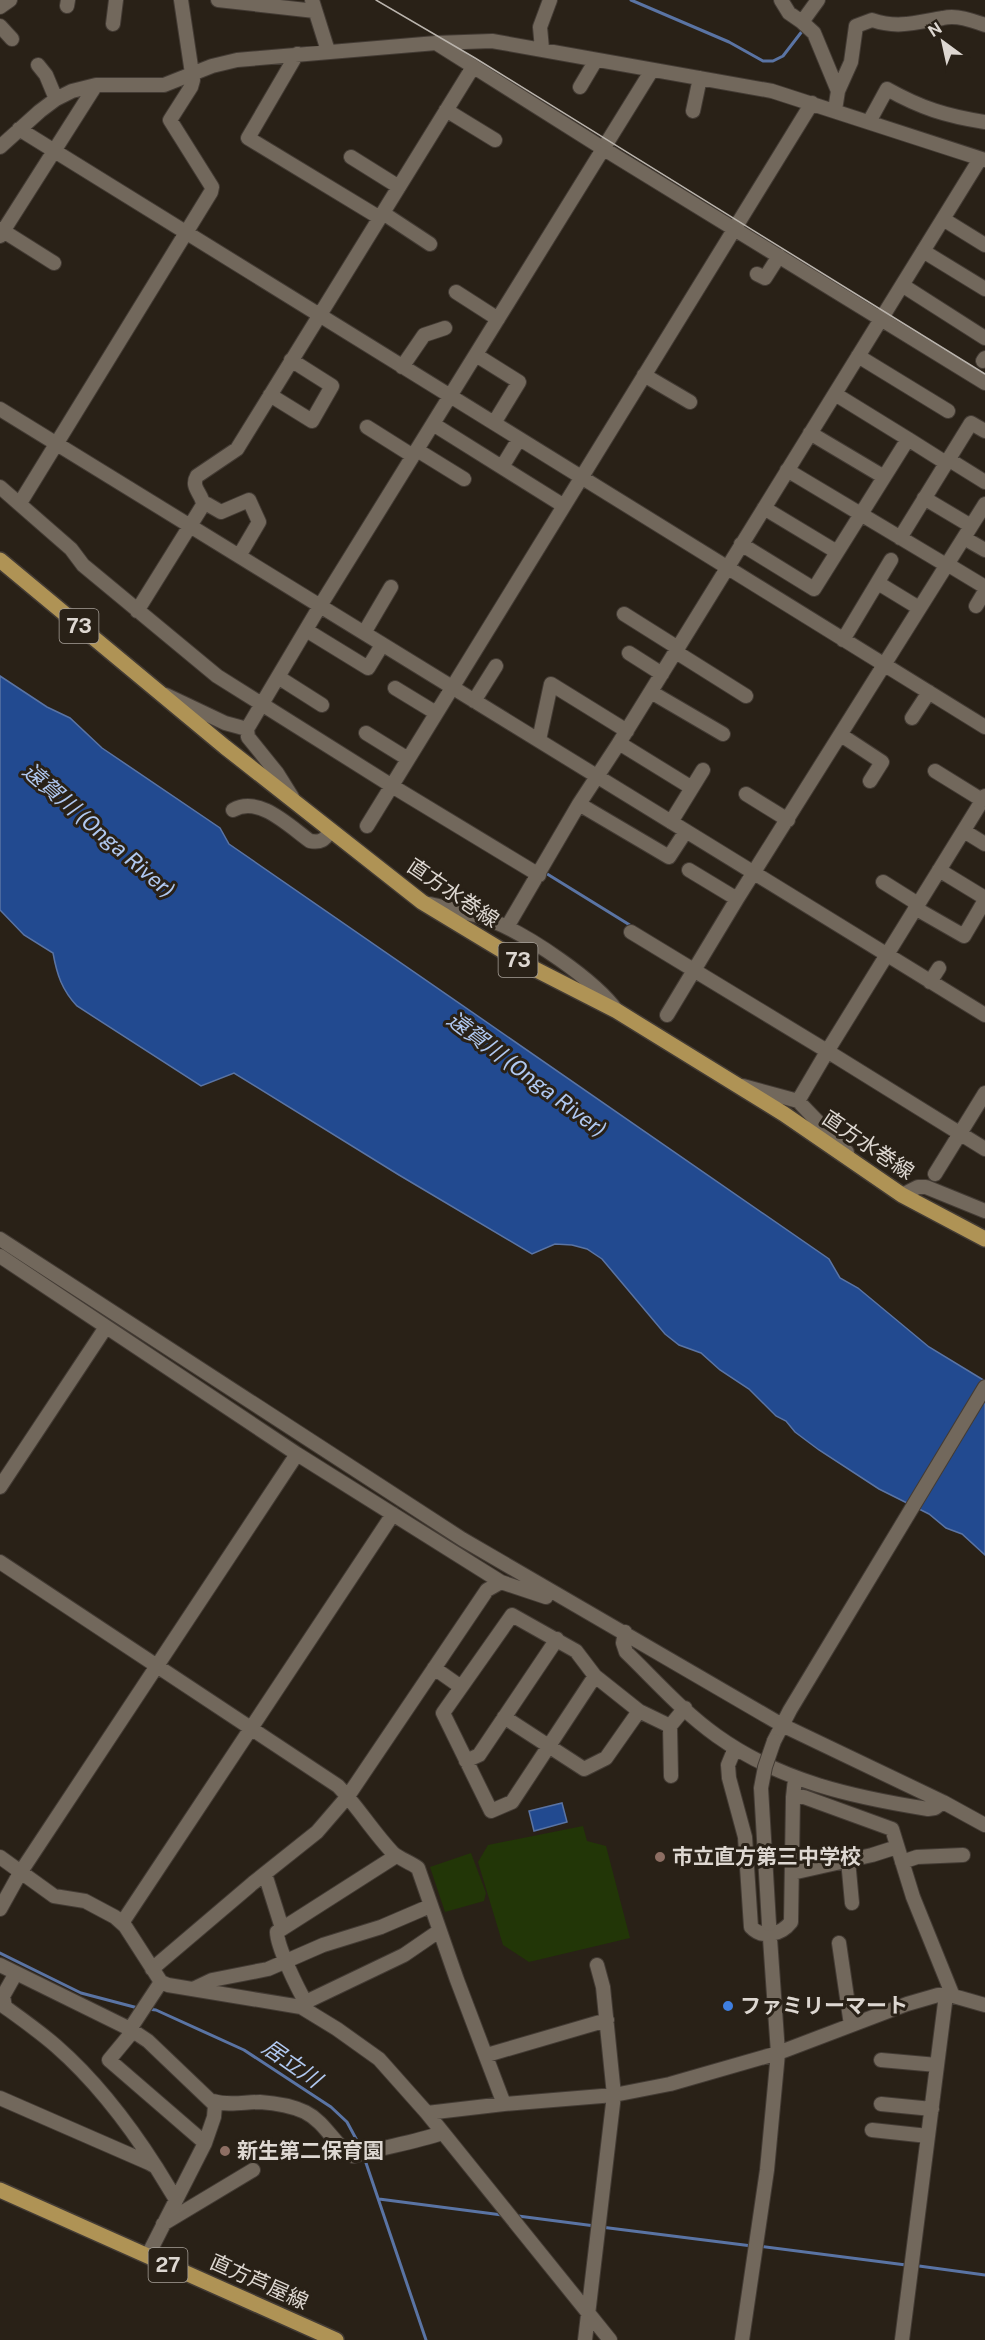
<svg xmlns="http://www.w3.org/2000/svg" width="985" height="2340" viewBox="0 0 985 2340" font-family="'Public Sans','Noto Sans JP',sans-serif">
	<rect width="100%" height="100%" fill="#292117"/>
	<path fill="#223607" d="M583,1826L587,1841L606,1846L630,1938L529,1962L503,1945L478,1862L488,1845Z
		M471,1853L486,1893L484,1901L445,1912L430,1867Z"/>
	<path fill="#224a90" stroke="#5a74a4" stroke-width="1.5" d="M0,676L47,707L70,718L102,748L220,828L229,844L829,1259L840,1278L858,1288L929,1347L985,1381V1555L962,1534L946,1528L929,1514L879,1489L819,1450L795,1432L786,1421L776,1416L749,1389L720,1370L701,1353L679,1345L665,1334L602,1259L587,1249L572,1245L555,1244L532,1254L399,1175L234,1073L201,1086L77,1006C62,990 57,975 53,953L24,935L0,910Z
		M562,1803L567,1822L534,1831L529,1811Z"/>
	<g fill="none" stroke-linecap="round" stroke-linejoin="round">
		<path stroke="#5a74a4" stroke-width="3" d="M631,0L729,42L763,61H773L783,56L803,30
			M544,872L633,927
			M0,1953L81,1993L138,2008
			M148,2009L156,2010L244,2050L331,2107L347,2122L361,2148
			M364,2157L426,2340
			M379,2199L502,2215
			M518,2216L595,2226
			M601,2227L752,2246
			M759,2246L906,2265
			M919,2266L985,2275"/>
		<defs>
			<path id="minor" d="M218,0L315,11
				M312,0L328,51
				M781,0L789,13L802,22L814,33L838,91
				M67,6L68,0
				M0,7L10,0
				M802,22L818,0
				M113,24L116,0
				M0,26L12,39
				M436,43L604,149L985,383
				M542,49L540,27L550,0
				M297,54L248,138L380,218
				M38,65L46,75L56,99
				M580,87L596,60
				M446,110L495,140
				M835,110L838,91L851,62L856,26L872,20C898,29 918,22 943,18C957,15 971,20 985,25
				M693,111L700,78
				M869,122L887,89C921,108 946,116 985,122
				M19,129L985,727
				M0,147L40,111L56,99L72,91L96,85H164L212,66L237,60L436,43L492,41L772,91L985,160
				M351,157L399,187
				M383,213L430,244
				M943,219L985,245
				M0,229L54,263
				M0,236L96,85
				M923,251L985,289
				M757,274L765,278L779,256
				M902,285L985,338
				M456,292L498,319
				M476,355L519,382L494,423
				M858,356L948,411
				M983,361L985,358
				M402,367L424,335L445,328
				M644,375L690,402
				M270,395L312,421L332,386L291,360
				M0,409L985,1015
				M433,424L564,506
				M367,427L413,456
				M810,433L884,477
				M908,439L946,463
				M417,450L464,479
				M948,459L985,482
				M502,467L519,439
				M787,470L946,565
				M0,487L71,549L83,565L217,676L392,786L539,875
				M924,498L971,526
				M20,503L211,192L212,187L170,120L191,87L193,80L181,0
				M203,505L207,504L221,512L249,500L259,522L239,556
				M764,508L837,552
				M900,538L971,423L985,431
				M964,538L985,550
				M741,544L814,589L908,439L835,394
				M947,564L985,587
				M878,583L919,608
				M976,606L985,591
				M137,611L203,505C203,494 190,488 197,476L237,449L473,67
				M624,614L678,648
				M306,630L368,668L382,645
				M364,633L391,587
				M843,640L891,560
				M676,652L746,696
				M629,653L662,674
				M278,677L322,705
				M395,688L436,713
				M651,692L723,734
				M166,695L225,723L247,729
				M474,701L496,666
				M912,718L929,692
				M366,733L408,759
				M841,735L882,762L870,781
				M539,740L551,684L627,731
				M619,743L692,788
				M935,771L982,800
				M746,794L788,820
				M292,797L277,773L248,737L247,729L320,606L652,70
				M579,804L669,857L686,831
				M233,810C259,795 289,826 310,841C321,843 324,840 331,831
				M671,822L703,770
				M367,826L812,103
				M964,831L985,844
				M689,870L737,899
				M939,870L985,898
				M883,882L918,904
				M430,904C450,909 473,913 493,921C529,936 594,979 617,1011
				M915,908L964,936L985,900
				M507,927L579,804L619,743L980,159
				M631,932L827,1051L985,1149
				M930,982L939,968
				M667,1015L737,899L985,504
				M743,1086L798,1101L847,1152
				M798,1101L828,1050L985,796
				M935,1174L985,1093
				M902,1195L918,1187H926L985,1211
				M0,1239L462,1539L782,1725L943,1802L985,1825
				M0,1256L297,1454L501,1582L546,1597
				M0,1487L106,1327
				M0,1562L338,1786C358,1807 373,1832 393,1853C400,1859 410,1862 418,1868L457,1980L504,2104
				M625,1632L623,1643L626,1652C655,1680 684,1713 717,1736C780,1781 852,1797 928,1809L935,1808L943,1802
				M434,1668L461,1687
				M595,1676L512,1802L491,1811L443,1713L512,1615L576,1651L595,1676L639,1711L670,1726
				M504,1717L584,1769L606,1758L639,1711
				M774,1741L790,1710L985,1387
				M735,1748L728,1765L729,1778L745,1837L751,1927C762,1939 781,1935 791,1922L793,1797L795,1779
				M466,1761L479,1755L557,1639
				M671,1776L670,1726L685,1708
				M793,1797H804L892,1829L913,1897L953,1996
				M0,1857L54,1896L85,1901L115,1917L125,1926L161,1982L168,1985L301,2007L337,2029L379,2059L427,2113L610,2340
				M848,1860L852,1903
				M902,1862L917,1857L963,1855
				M792,1873L872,1855L897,1847
				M265,1874L282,1928
				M0,1909L20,1873L297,1454
				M122,1923L393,1514
				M839,1943L851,2025
				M0,1965L130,2029L148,2041L215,2105L214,2117L205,2143L148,2255
				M152,1969L253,1883L317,1832L348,1796L487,1590L501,1582
				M16,1973L3,1996L5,2007C23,2020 40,2032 56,2046C96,2081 128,2123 156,2167
				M193,1989L212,1980L268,1969L323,1945L381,1927L430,1906
				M306,2003C298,1989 277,1947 277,1932L396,1856
				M301,2007L310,2000L404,1955L439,1931
				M130,2029L161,1982
				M133,2031L109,2060L205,2143
				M487,2055L607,2020
				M881,2060L937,2065
				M0,2098L149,2163L156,2167L175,2198
				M213,2101C228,2106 244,2102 260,2102C275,2103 292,2106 305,2112C327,2123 334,2146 353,2156C383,2147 412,2143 442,2133
				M881,2104L932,2109
				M427,2113L504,2104L614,2095L670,2084L778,2053L907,2004L938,1995H950L985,2005
				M872,2130L928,2136
				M163,2224L253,2170
				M585,2340L614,2095L603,1987L597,1965
				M742,2340L767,2170L778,2053L769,1924
				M902,2340L946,1995"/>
			<path id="major" d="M0,560L225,747L422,902L523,963L617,1011L784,1114L902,1195L985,1239
				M0,2190L336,2340"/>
		</defs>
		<use href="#minor" stroke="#433b34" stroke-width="16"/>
		<use href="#major" stroke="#433b34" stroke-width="18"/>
		<use href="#minor" stroke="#72685c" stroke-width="14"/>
		<use href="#major" stroke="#af9355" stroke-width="15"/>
		<path stroke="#bab4ad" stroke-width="1.5" d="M376,0L475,58L985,374"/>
		<defs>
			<path id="minor-bridge" d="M769,1924L761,1788L765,1767L774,1741"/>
		</defs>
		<use href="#minor-bridge" stroke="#433b34" stroke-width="16" stroke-linecap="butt"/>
		<use href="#minor-bridge" stroke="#72685c" stroke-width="14"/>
	</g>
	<g fill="#8d6e63" stroke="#292117" stroke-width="2">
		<circle cx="660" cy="1857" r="6"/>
		<circle cx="225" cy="2151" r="6"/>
	</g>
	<circle fill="#3f7fe0" stroke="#292117" stroke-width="2" cx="728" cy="2006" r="6"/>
	<g text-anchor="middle" stroke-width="6" stroke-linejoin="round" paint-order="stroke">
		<g fill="#292117" stroke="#a7a099" stroke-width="1.5">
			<rect x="59.5" y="609" width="39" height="34" rx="4.5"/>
			<rect x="498.5" y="943" width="39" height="34" rx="4.5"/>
			<rect x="148.5" y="2248" width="39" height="34" rx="4.5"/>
		</g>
		<g font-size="20" font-weight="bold" fill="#ddd7d1">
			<text x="79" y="633">73</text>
			<text x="518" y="967">73</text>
			<text x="168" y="2272">27</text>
		</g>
		<g font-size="21" fill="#ddd7d1" stroke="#292117">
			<text transform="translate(453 893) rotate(34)" y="7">直方水巻線</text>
			<text transform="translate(868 1145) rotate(34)" y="7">直方水巻線</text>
			<text transform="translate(259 2282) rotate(24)" y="7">直方芦屋線</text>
		</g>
		<g font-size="21" font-weight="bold" fill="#ddd7d1" stroke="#292117" text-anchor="start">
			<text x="672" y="1864">市立直方第三中学校</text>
			<text x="740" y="2013">ファミリーマート</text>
			<text x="237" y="2158">新生第二保育園</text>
		</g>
		<g font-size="22" font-style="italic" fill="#b0c8f0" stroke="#292117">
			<text transform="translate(99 830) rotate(41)" y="8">遠賀川 (Onga River)</text>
			<text transform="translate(527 1074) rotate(37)" y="8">遠賀川 (Onga River)</text>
			<text transform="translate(292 2063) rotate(35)" y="8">居立川</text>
		</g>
	</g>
	<g transform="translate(943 42) rotate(327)" stroke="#292117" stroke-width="4.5" paint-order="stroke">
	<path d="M0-4.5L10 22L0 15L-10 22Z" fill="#ddd7d1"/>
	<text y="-9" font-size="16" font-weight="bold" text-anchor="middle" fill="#ddd7d1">N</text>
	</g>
</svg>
